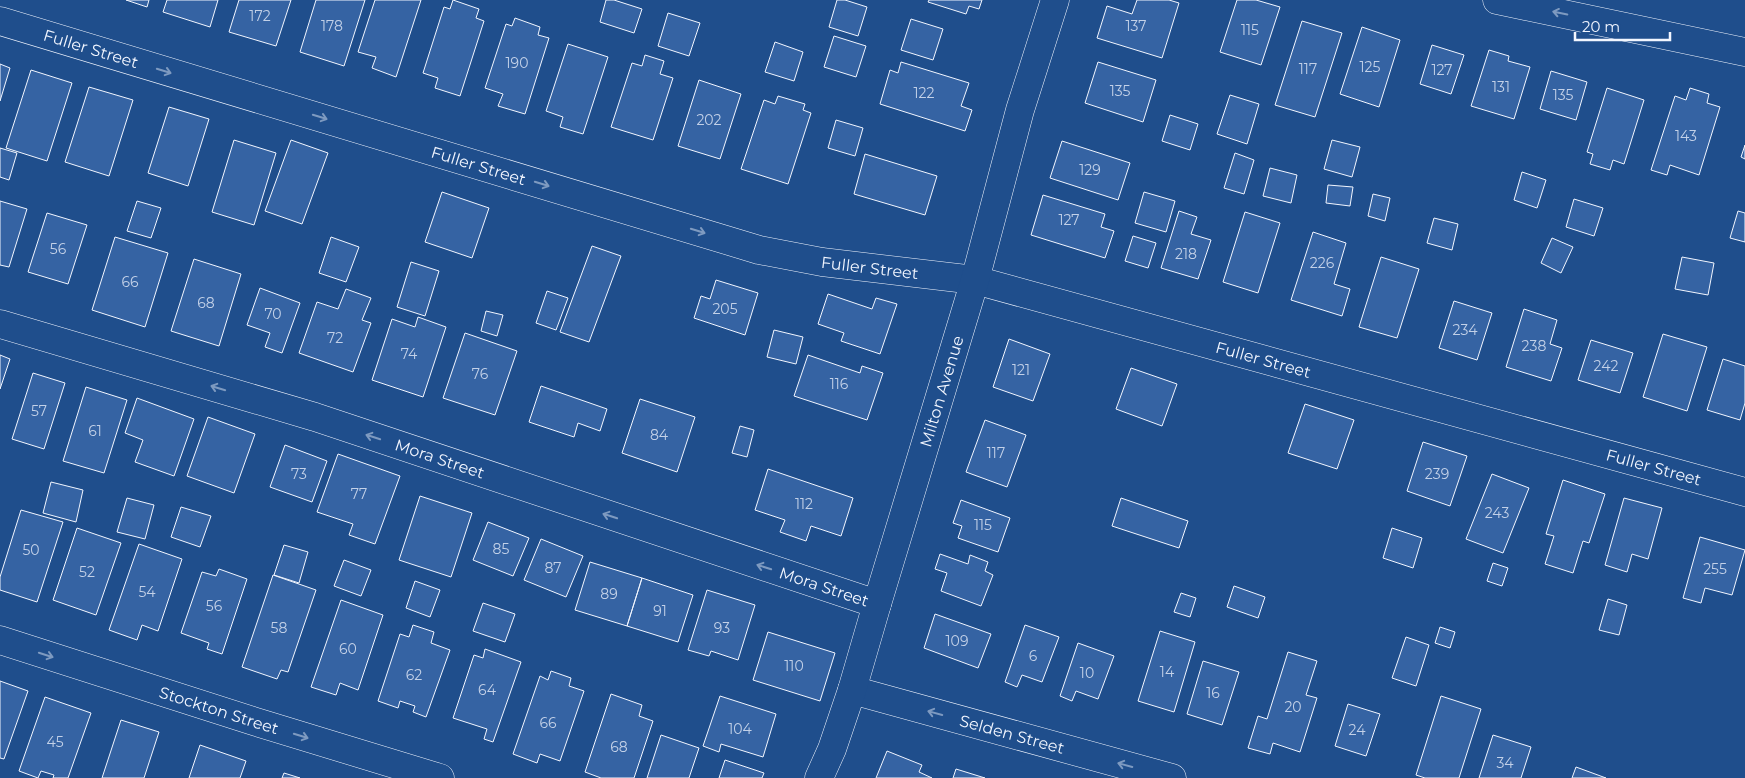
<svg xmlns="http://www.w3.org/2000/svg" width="1745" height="778" viewBox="0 0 1745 778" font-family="Montserrat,sans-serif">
	<rect width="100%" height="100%" fill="#1f4e8c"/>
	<path fill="#3563a3" stroke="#f2f6ff" d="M126,0H149L147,7Z
		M167,0H218L210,27L163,12Z
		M239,0H291L276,46L229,32Z
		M316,0H365L344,66L300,52Z
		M375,0H421L396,77L372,68L376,57L358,52Z
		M453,0L479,9L476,18L484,21L460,96L435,88L438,78L423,73L444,7L450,9Z
		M606,0H614L642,9L634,33L600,22Z
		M837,0H845L867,7L858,36L829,27Z
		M929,0H982L979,9L969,6L966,14L928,2Z
		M1137,0H1169L1179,3L1162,58L1097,38L1107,6L1132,14Z
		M1237,0H1256L1280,7L1261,65L1220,52Z
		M668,13L700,23L689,56L658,46Z
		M515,18L540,27L538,35L549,38L525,114L498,106L503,94L485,88L506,24L512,26Z
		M911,19L943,29L933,60L901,50Z
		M1302,21L1342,33L1315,117L1275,105Z
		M1362,27L1400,40L1379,107L1340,94Z
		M834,36L866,46L856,77L824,67Z
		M775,42L803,52L794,81L765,72Z
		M568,44L608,57L583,134L560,127L563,117L546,111Z
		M1432,45L1464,55L1451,94L1420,84Z
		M1489,50L1509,56L1508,61L1530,67L1514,119L1471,106Z
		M645,55L664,61L660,74L673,78L653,140L611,127L632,63L642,66Z
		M901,62L969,83L961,106L972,110L965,131L880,104L890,70L898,73Z
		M1098,62L1156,80L1143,122L1085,103Z
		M0,64L10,68L0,101Z
		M31,70L72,83L47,161L6,148Z
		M1551,71L1587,82L1576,120L1540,109Z
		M699,80L741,94L720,159L678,146Z
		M89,87L133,100L109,176L65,162Z
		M1607,88L1644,100L1624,164L1613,160L1610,170L1590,164L1593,154L1587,152Z
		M1690,88L1709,94L1707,103L1720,107L1699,175L1670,165L1667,175L1651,170L1675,96L1686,100Z
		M1230,95L1259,104L1247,144L1217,134Z
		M778,96L805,104L803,110L811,113L788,184L741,169L764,100L775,104Z
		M169,107L209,119L188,186L148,173Z
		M1170,115L1198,124L1190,150L1162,141Z
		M836,120L863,128L855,156L828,148Z
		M234,140L276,153L254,225L212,212Z
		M291,140L328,153L302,224L265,211Z
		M1332,140L1360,147L1352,177L1324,169Z
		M1062,141L1130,163L1118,200L1050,178Z
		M1745,145V159L1741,157Z
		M0,148L17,153L9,180L0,177Z
		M1235,153L1254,160L1244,194L1224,188Z
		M865,154L937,176L925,215L854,194Z
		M1270,168L1297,175L1291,203L1263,196Z
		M1522,172L1546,180L1537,208L1514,200Z
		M1328,185L1353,187L1350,206L1326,203Z
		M442,192L489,208L472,258L425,242Z
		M1144,192L1175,201L1166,232L1135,223Z
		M1373,194L1390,198L1385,221L1368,216Z
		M1043,195L1105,214L1101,227L1114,231L1105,258L1031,235Z
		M1574,199L1603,208L1594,236L1566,227Z
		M0,201L27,209L9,267L0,265Z
		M137,201L161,208L151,238L127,231Z
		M1179,211L1197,217L1191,234L1211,240L1198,279L1161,268Z
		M1738,211L1745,213V242L1730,238Z
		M1245,212L1280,223L1258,293L1223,282Z
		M47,213L87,225L68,284L28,272Z
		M1434,218L1458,224L1452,250L1427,243Z
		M1313,232L1346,243L1334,284L1350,289L1342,316L1291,300Z
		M1133,236L1156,243L1148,268L1125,261Z
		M115,237L168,253L145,327L92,310Z
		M331,237L359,247L346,282L319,273Z
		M1552,238L1573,247L1561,273L1541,263Z
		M592,246L621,256L589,342L560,332Z
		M1381,257L1419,269L1397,338L1359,327Z
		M1682,257L1714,263L1708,295L1675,289Z
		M194,259L241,274L219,346L171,331Z
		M411,262L439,271L425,316L397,307Z
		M716,280L758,293L745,335L694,318L701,296L710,299Z
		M260,288L300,303L282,353L265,347L270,333L247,325Z
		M346,289L371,298L362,320L371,323L353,372L299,353L317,302L338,309Z
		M547,291L568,298L556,330L536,323Z
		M828,294L872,309L876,298L897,304L880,354L841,341L844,333L818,324Z
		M1454,301L1492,313L1477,360L1439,348Z
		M1524,309L1557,320L1550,344L1562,348L1551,381L1506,367Z
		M486,311L503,315L497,336L481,331Z
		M418,317L446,327L423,397L372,380L392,319L415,327Z
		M774,330L803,337L796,364L767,357Z
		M465,333L517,351L495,415L443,398Z
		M1663,334L1707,347L1687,411L1643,397Z
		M1009,339L1050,354L1033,401L993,387Z
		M1591,340L1633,353L1620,393L1578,380Z
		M0,355L10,359L0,389Z
		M808,355L860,373L862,366L883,373L867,420L794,396Z
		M1723,359L1745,366V403L1740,420L1707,410Z
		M1131,368L1177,384L1162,426L1116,409Z
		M33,373L65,383L44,449L12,439Z
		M541,386L607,409L600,431L578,423L574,437L529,422Z
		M86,387L127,400L104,473L63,461Z
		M137,398L194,419L174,476L135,462L143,440L125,433Z
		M640,399L695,417L677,472L622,453Z
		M1305,404L1354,420L1337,469L1288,453Z
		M208,417L255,434L234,493L187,476Z
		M985,420L1026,435L1007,487L966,472Z
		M740,426L754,430L747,457L732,453Z
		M1423,442L1467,456L1450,506L1407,491Z
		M285,445L327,461L312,502L270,487Z
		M338,454L400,476L375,544L349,535L353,524L317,512Z
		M768,469L853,498L841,536L811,526L806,541L780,532L785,520L755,510Z
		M1492,474L1529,488L1503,553L1466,539Z
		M1563,480L1605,494L1589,543L1583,541L1573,573L1545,564L1554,536L1546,534Z
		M51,482L83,490L76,522L43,513Z
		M420,496L472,513L451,577L399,560Z
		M127,498L154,505L145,539L117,532Z
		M1121,498L1188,521L1179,548L1112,526Z
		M1624,498L1662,508L1648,559L1632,554L1627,572L1605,565Z
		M961,500L1010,518L998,552L958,538L962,526L953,523Z
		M181,507L211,516L200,547L171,537Z
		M21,510L63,522L37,602L0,590V577Z
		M488,522L529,538L513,576L473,560Z
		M77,528L121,543L96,615L53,600Z
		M1392,528L1422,538L1413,568L1383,558Z
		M1700,537L1745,550L1732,595L1705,588L1701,603L1683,598Z
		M541,539L583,556L566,597L524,580Z
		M139,544L182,559L158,631L142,625L137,640L109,630Z
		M284,545L308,552L299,583L274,575Z
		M940,554L968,564L970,555L988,562L985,571L993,575L981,606L941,591L947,573L935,569Z
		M344,560L371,570L361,596L334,586Z
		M590,562L642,578L627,626L575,610Z
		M1493,563L1508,568L1502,586L1487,581Z
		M219,569L247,579L222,654L207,649L209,643L181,633L202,572L216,576Z
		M273,575L316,590L288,672L281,670L277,679L242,667Z
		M642,578L693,595L678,642L627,626Z
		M415,581L440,590L430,617L406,608Z
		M1234,586L1265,597L1258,618L1227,607Z
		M707,590L755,605L738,660L711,651L709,656L688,650Z
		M1181,593L1196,598L1190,617L1174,612Z
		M1608,599L1627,605L1619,635L1599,630Z
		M341,600L383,615L358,690L340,683L336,695L311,687Z
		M483,603L515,614L505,642L473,631Z
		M935,614L991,634L978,668L924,648Z
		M413,625L434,632L431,643L450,650L426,717L413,712L415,706L400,701L398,708L378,701L400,634L409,637Z
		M1025,625L1059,637L1042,682L1022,675L1017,687L1005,682Z
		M1440,627L1455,632L1450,648L1435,643Z
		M1160,631L1195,642L1174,712L1138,701Z
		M768,632L835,653L820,701L753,680Z
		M1406,637L1429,645L1416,686L1392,678Z
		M1078,643L1114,656L1098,699L1076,691L1072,701L1060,696Z
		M485,649L521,662L493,742L484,739L487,729L453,718L474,655L483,658Z
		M1288,652L1317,661L1306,695L1317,698L1300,752L1273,743L1270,754L1248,748L1258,716L1267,719Z
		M1203,661L1239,672L1222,725L1187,714Z
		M551,671L571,678L569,686L584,691L560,761L540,754L537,763L513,754L540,676L548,680Z
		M0,681L28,691L4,759L0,758Z
		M611,694L642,705L639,716L653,721L634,778H601L585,772Z
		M720,696L776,714L763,757L721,744L719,752L703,746Z
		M1441,696L1481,709L1459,778H1425L1416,775Z
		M45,697L91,713L68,778H53L54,775L41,771L38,778L19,771Z
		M1348,704L1380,714L1366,756L1335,746Z
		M121,720L159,732L144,778H102Z
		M661,735L699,748L689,778H647Z
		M1493,735L1531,747L1521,778H1479Z
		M200,745L246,761L240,778H189Z
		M887,751L922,765L919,772L932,778H876Z
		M725,760L764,773L762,778H719Z
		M1576,767L1606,778H1572Z
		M956,769L985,778H953Z
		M284,773L300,778H282Z"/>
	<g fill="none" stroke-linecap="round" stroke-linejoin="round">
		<defs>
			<g id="minor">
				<path d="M1497,0L1745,52"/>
				<path id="s1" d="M0,21L759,250L822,262L975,280L1745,492"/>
				<path id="s2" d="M0,324L315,417L877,604"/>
				<path id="s3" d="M0,640L253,721L440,778"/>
				<path id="s4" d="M852,690L1172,778"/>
			</g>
			<g id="tertiary">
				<path id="s5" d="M819,778L832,749L852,690L877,604L975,280L1020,110L1055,0"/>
			</g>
		</defs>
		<use href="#minor" stroke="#f2f6ff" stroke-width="29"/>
		<use href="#tertiary" stroke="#f2f6ff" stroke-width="29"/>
		<use href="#minor" stroke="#1f4e8c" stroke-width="28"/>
		<use href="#tertiary" stroke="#1f4e8c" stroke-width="28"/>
	</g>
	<defs><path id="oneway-shaft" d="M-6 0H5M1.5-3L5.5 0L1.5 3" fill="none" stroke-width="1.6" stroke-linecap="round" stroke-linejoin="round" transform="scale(1.25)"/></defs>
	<g stroke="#7e9ac0">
		<use href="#oneway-shaft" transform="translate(1560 13) rotate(-168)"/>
		<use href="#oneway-shaft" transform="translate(164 71) rotate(17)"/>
		<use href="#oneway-shaft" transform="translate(320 117) rotate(17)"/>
		<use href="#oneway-shaft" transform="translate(542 184) rotate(17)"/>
		<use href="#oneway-shaft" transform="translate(698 231) rotate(17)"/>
		<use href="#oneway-shaft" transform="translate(218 388) rotate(-163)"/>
		<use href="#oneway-shaft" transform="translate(373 437) rotate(-162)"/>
		<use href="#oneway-shaft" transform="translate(610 516) rotate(-162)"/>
		<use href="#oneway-shaft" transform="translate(764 567) rotate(-162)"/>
		<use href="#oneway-shaft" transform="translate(46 655) rotate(18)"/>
		<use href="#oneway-shaft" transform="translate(935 713) rotate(-165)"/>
		<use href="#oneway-shaft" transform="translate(301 736) rotate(17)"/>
		<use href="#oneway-shaft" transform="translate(1125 765) rotate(-165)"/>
	</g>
	<g text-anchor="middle" stroke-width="4" stroke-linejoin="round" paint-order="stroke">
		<g font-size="14" fill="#c3d1e8">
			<text x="260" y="21">172</text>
			<text x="332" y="31">178</text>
			<text x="1136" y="31">137</text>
			<text x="1250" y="35">115</text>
			<text x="517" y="68">190</text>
			<text x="1370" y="72">125</text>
			<text x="1308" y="74">117</text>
			<text x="1442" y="75">127</text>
			<text x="1501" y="92">131</text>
			<text x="1120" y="96">135</text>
			<text x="924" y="98">122</text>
			<text x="1563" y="100">135</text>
			<text x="709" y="125">202</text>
			<text x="1686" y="141">143</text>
			<text x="1090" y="175">129</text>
			<text x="1069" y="225">127</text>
			<text x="58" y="254">56</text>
			<text x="1186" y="259">218</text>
			<text x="1322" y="268">226</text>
			<text x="130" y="287">66</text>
			<text x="206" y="308">68</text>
			<text x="725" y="314">205</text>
			<text x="273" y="319">70</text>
			<text x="1465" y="335">234</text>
			<text x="335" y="343">72</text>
			<text x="1534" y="351">238</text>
			<text x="409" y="359">74</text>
			<text x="1606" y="371">242</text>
			<text x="1021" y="375">121</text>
			<text x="480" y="379">76</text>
			<text x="839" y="389">116</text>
			<text x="39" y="416">57</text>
			<text x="95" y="436">61</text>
			<text x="659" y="440">84</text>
			<text x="996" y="458">117</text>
			<text x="299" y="479">73</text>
			<text x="1437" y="479">239</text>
			<text x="359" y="499">77</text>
			<text x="804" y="509">112</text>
			<text x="1497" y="518">243</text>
			<text x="983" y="530">115</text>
			<text x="501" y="554">85</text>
			<text x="31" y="555">50</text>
			<text x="553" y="573">87</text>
			<text x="1715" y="574">255</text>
			<text x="87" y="577">52</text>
			<text x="147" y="597">54</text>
			<text x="609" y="599">89</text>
			<text x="214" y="611">56</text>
			<text x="660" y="616">91</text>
			<text x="279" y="633">58</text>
			<text x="722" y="633">93</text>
			<text x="957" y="646">109</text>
			<text x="348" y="654">60</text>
			<text x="1033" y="661">6</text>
			<text x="794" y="671">110</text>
			<text x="1167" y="677">14</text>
			<text x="1087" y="678">10</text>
			<text x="414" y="680">62</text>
			<text x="487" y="695">64</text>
			<text x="1213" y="698">16</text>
			<text x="1293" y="712">20</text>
			<text x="548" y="728">66</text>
			<text x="740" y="734">104</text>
			<text x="1357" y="735">24</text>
			<text x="55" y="747">45</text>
			<text x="619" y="752">68</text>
			<text x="1505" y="768">34</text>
		</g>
		<g font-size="16" fill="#f2f6ff" stroke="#1f4e8c">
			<text dy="6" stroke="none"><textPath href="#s1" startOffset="95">Fuller Street</textPath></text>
			<text dy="6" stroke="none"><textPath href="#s1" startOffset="500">Fuller Street</textPath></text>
			<text dy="6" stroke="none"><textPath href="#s1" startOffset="905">Fuller Street</textPath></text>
			<text dy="6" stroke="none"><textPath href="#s1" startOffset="1310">Fuller Street</textPath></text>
			<text dy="6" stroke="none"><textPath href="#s5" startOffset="406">Milton Avenue</textPath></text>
			<text dy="6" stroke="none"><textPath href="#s2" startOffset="460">Mora Street</textPath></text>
			<text dy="6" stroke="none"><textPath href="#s1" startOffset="1715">Fuller Street</textPath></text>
			<text dy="6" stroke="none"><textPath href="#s2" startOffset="865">Mora Street</textPath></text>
			<text dy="6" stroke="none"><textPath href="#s3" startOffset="230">Stockton Street</textPath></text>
			<text dy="6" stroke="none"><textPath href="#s4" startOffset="166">Selden Street</textPath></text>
		</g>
	</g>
	<path d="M1575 32v8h95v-8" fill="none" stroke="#f2f6ff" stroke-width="2.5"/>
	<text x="1582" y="32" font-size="15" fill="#f2f6ff" stroke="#1f4e8c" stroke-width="4" paint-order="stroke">20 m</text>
</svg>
